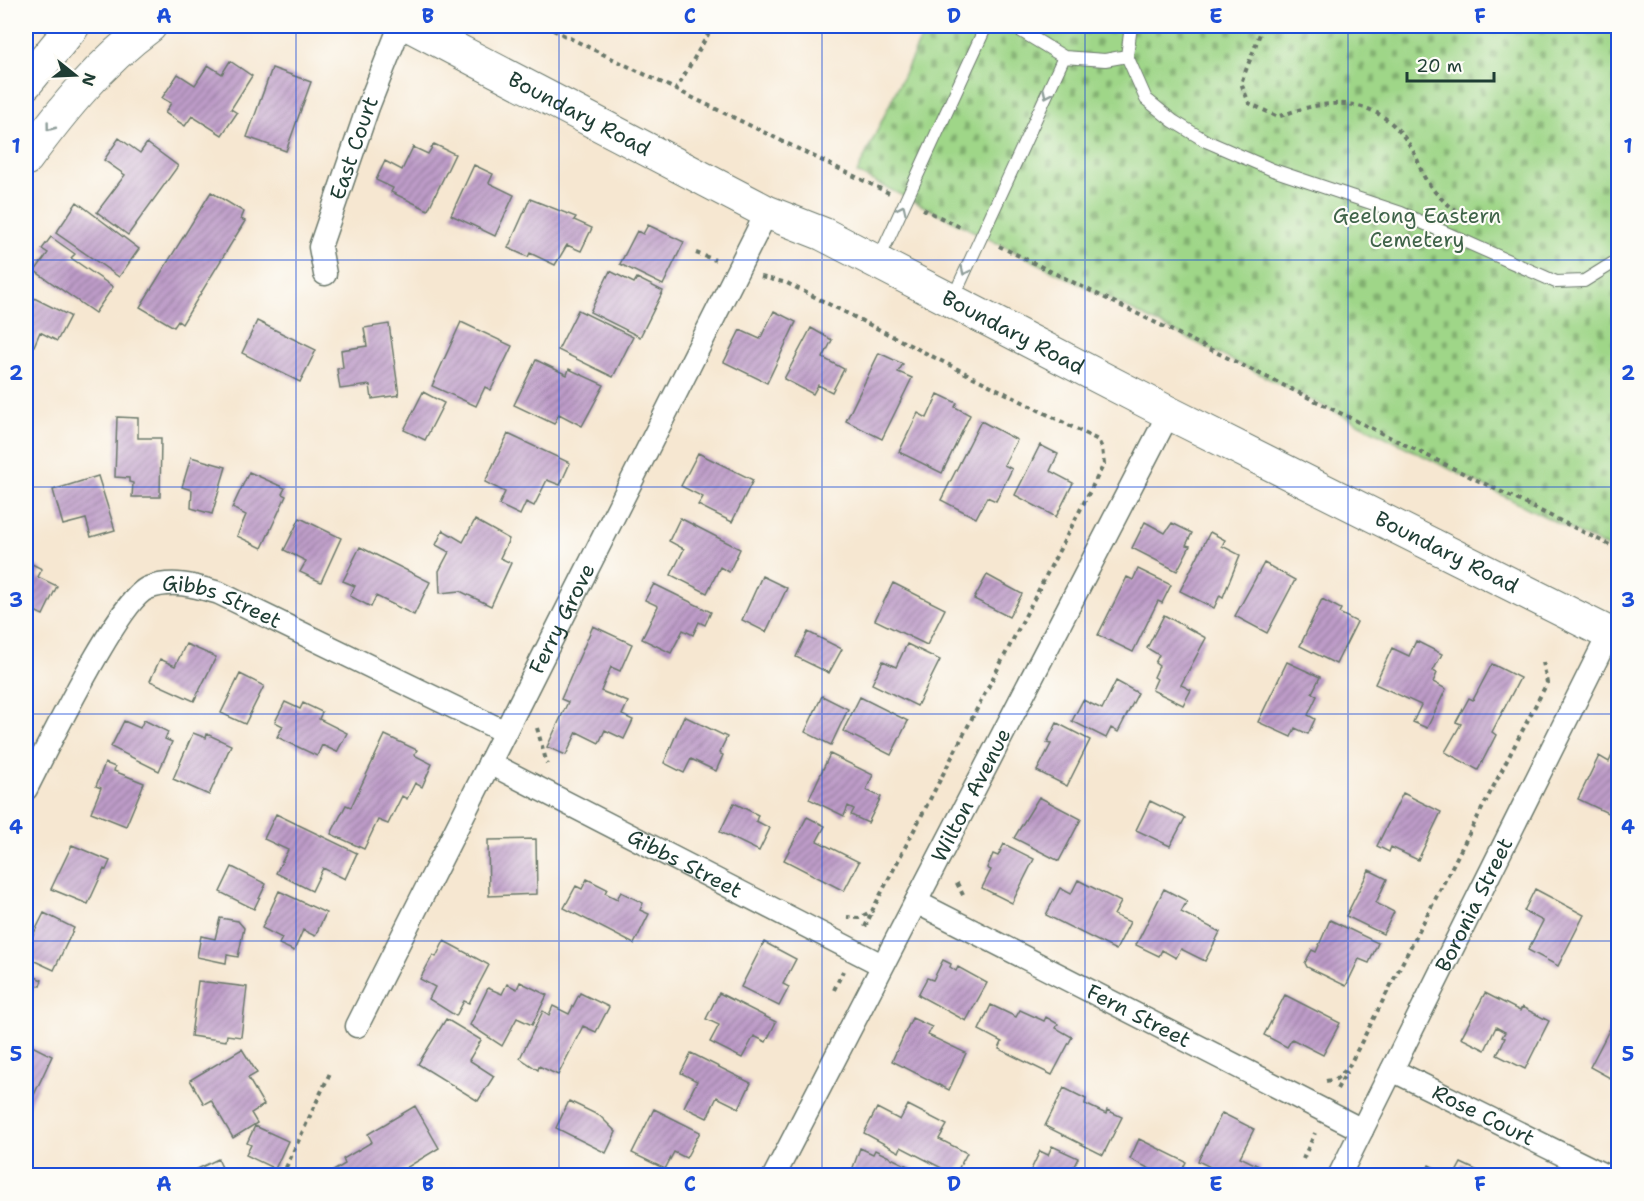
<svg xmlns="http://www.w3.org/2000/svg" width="1644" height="1201" viewBox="0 0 1644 1201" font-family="'Shantell Sans',sans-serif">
	<defs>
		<pattern id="cemetery-stones" width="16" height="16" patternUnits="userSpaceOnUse" patternTransform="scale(1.5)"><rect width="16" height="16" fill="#9fd688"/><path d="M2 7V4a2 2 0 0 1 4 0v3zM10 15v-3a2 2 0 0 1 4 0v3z" fill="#81af70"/></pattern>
		<pattern id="building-hatch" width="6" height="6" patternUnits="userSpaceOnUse" patternTransform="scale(1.5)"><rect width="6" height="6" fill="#bd9bc8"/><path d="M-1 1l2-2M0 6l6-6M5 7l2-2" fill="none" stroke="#9980a3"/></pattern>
	</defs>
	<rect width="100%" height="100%" fill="#fdfcf7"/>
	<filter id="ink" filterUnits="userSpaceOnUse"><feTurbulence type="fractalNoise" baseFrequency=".0167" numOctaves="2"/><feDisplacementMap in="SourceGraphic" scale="12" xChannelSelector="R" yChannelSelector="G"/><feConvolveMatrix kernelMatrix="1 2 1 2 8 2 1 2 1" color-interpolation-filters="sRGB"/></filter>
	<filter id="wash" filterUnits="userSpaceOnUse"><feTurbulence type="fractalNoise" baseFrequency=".008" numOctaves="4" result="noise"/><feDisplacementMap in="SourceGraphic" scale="24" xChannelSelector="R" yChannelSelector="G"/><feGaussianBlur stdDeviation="1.35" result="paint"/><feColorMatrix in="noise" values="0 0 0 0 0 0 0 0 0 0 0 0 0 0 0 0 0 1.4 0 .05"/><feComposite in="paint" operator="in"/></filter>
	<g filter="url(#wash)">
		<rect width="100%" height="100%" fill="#f6e7d1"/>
		<path fill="url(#cemetery-stones)" stroke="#5f8a5e" stroke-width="1.5" d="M927,26H1618V553L857,173Z"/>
		<g id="blocks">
			<path fill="url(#building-hatch)" d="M230,61L252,76L231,109L237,113L222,135L192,116L185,126L165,113L171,103L162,98L178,74L195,85L208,65L222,74Z
				M272,68L311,82L286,151L247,137Z
				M119,138L140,153L147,143L178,166L128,235L97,212L125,175L104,160Z
				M434,144L455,154L428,210L391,192L393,188L376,180L385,161L402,170L413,147L428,154Z
				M474,165L493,174L489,183L514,195L495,236L451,215Z
				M211,192L244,212L241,219L245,221L182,324L178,321L174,327L140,307Z
				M530,199L576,217L574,220L592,228L581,251L567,245L555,265L530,253L528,257L508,248Z
				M77,202L139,249L119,277L56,233Z
				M648,225L684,242L663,285L620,264L637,231L643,234Z
				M51,237L75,254L71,258L113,287L95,313L35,271L48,253L42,249Z
				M610,271L634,283L637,278L663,291L640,337L590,312Z
				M26,294L70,316L57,341L40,332L34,346L26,342Z
				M578,310L633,337L613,377L558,350Z
				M774,311L796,322L767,383L724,362L740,330L760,339Z
				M257,321L316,350L300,382L242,353Z
				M461,322L512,346L491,390L485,387L476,406L432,386Z
				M389,324L399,395L372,399L370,385L340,389L337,369L343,368L341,350L367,346L364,328Z
				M811,328L832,340L823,358L844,369L832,392L818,385L813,394L784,379Z
				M879,353L903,364L898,372L912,378L882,439L846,421Z
				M536,360L567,375L569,369L604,385L582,426L559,414L554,424L514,405Z
				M423,392L444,403L425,440L404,430Z
				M938,394L957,403L955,407L970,415L942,473L899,452L918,413L927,418Z
				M117,417L138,418V438H161L160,497H132L133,483L129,482V478L115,477Z
				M981,421L1017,440L1004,465L1012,469L996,501L987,497L976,518L941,500Z
				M508,434L570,463L560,485L547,480L534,506L526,502L520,515L499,505L505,492L485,482Z
				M1040,445L1058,454L1050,471L1073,483L1056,517L1015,495Z
				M698,453L753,480L732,522L698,505L703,497L681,486Z
				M191,457L226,467L212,514L191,508L192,490L182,487Z
				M249,472L285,488L282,494L286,496L262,548L237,536L246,515L232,508Z
				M98,476L115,530L91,537L86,519L63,525L53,490Z
				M300,518L341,538L321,582L300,572L306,561L284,550Z
				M680,518L740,549L729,572L720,567L707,593L671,575L684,549L669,541Z
				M475,520L509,539L500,558L511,563L491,606L460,591L440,593L439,571L449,552L436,545L443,530L463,542Z
				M1145,522L1165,533L1172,523L1192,533L1186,545L1190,546L1177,571L1132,548Z
				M1210,532L1225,540L1222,546L1240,555L1223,597L1220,595L1214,608L1180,591Z
				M360,547L430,582L414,615L376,596L371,607L350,596L355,586L343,581Z
				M26,561L42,569L38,577L57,586L43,615L26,607Z
				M1264,563L1295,580L1267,633L1235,616Z
				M1138,569L1171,585L1162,603L1158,601L1133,652L1098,635L1127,577L1133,580Z
				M987,575L1022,594L1009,617L974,599Z
				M762,576L787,588L766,632L742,620Z
				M893,583L945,609L927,645L875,620Z
				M654,584L711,612L705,625L699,622L693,635L683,630L671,653L642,639L658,606L645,600Z
				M1322,599L1341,609L1339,613L1357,622L1336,664L1300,646Z
				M1164,615L1206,638L1181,685L1191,690L1183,705L1152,690L1157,679L1154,677L1159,666L1155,663L1159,655L1147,648Z
				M593,626L632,644L620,671L611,667L601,691L628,702L622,715L633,720L624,739L605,730L599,743L577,732L566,755L547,747L568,702L561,699Z
				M808,632L842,649L829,673L796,657Z
				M1416,641L1442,654L1433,671L1437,673L1433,682L1446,689L1427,728L1413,722L1421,705L1375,684L1392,648L1409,656Z
				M186,644L216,657L194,701L150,681L160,659L175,666Z
				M907,644L940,660L917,706L872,684L883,661L896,667Z
				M1287,662L1320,677L1312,693L1317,696L1308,715L1315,719L1308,734L1295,728L1291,737L1258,722Z
				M1492,664L1520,678L1492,732L1496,735L1478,770L1445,752L1461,724L1456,722L1469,698L1473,700Z
				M240,674L264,686L245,724L221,713Z
				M1116,681L1138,693L1118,732L1111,728L1106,738L1072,721L1083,700L1102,709Z
				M822,696L848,709L831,745L805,732Z
				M860,697L908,721L891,755L843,731Z
				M285,702L300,709L303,703L322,712L319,719L347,733L337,752L322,745L317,756L277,737L283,726L275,722Z
				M684,716L727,737L719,753L723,755L716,771L691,759L684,773L664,763Z
				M144,720L168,732L165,739L172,742L159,771L111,747L124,721L140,728Z
				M1057,723L1090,740L1067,786L1037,771L1051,744L1047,743Z
				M193,733L206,738L207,734L231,745L209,795L173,779Z
				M385,735L417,750L414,755L432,764L422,787L415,783L407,799L402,796L388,824L378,820L364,849L331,834L346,805L351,807Z
				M1618,742V812L1616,817L1578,799L1599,756L1609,762Z
				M830,754L873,775L866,790L881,797L868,823L851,815L854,809L848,806L844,816L809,799Z
				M105,763L115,767L114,771L144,783L126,826L91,812L101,788L96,786Z
				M1403,793L1441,812L1418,860L1391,847L1389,852L1377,846Z
				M1039,797L1081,819L1059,861L1014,838Z
				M1150,801L1185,818L1170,846L1136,830Z
				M734,803L758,815L756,821L770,828L759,851L720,832Z
				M276,814L357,853L345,879L323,868L312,891L276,873L288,850L264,839Z
				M807,817L825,826L817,841L859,862L844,891L784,860Z
				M536,839L537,894L489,896L488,840Z
				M1004,844L1034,859L1012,903L982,888L991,870L987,868L993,854L998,856Z
				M72,845L110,861L106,870L104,869L88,904L51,889Z
				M232,867L266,884L254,909L220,892Z
				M1369,870L1387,879L1376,903L1394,912L1383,934L1346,916Z
				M587,879L607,889L605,893L617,899L621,892L643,903L640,910L649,914L634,944L564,908L576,886L582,889Z
				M1078,880L1121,902L1114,915L1130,922L1116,950L1046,915L1060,888L1071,894Z
				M1164,889L1187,901L1181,912L1220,932L1205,961L1181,949L1176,958L1162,950L1159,956L1136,945Z
				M1535,889L1584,915L1558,966L1528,950L1543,921L1524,911Z
				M279,891L326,913L315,936L303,930L294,951L279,944L282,938L262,928Z
				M44,913L74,928L54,970L26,957V932L33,935Z
				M220,918L238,921L244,928L238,957L227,955L226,963L197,957L201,936L215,939Z
				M1330,920L1378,943L1369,963L1359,959L1346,986L1307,967L1305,963L1312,950L1316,952Z
				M444,941L489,965L469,1003L464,1001L456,1016L429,999L435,987L420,979L433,955L436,957Z
				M764,942L796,959L783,984L789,987L779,1006L741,987Z
				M943,960L951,964L950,967L956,971L958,967L987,983L966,1021L918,995L927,978L933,980Z
				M26,973L42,980L40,986L36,985L26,1006Z
				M198,981L247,987L241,1037L227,1035L226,1041L191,1036Z
				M520,982L547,995L532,1025L517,1018L502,1046L470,1025L488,988L502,994L507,984L517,989Z
				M580,993L609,1007L596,1032L583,1026L558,1075L539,1066L538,1070L520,1058L543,1011L549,1015L553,1006L569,1014Z
				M719,993L776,1022L766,1042L754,1036L742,1058L710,1042L719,1025L706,1019Z
				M1485,993L1520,1011L1522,1007L1549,1021L1525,1069L1497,1055L1505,1038L1502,1037L1505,1032L1496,1027L1485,1050L1461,1038Z
				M1285,995L1340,1023L1323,1055L1292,1039L1287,1047L1264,1035Z
				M991,1005L1016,1017L1020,1010L1044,1021L1046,1017L1058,1024L1056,1028L1072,1037L1052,1075L999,1049L1002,1042L979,1030Z
				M912,1018L932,1027L928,1035L966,1053L949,1090L892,1061Z
				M446,1019L481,1040L469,1060L494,1076L478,1101L418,1064Z
				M1615,1019L1618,1021V1074L1613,1071L1610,1078L1590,1067Z
				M26,1043L52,1056L26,1112Z
				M242,1049L257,1073L248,1078L264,1105L251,1113L257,1123L233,1138L211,1100L204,1104L190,1080Z
				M691,1053L751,1083L739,1108L717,1097L707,1118L684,1107L697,1081L681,1073Z
				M1064,1088L1086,1099L1085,1104L1106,1114L1107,1110L1122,1117L1103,1155L1045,1126Z
				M569,1101L600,1116L616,1132L606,1153L556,1128Z
				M908,1105L947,1125L939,1139L967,1153L955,1175L901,1147L899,1152L864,1133L877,1108L900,1120Z
				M415,1106L439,1148L393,1176H325L345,1164L343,1159L372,1142L368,1134Z
				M654,1109L700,1132L686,1158L674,1152L665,1169L632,1153Z
				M1222,1113L1254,1129L1240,1157L1261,1167L1257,1176H1228L1198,1161Z
				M255,1126L288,1141L275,1169L246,1155L251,1145L247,1143Z
				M1139,1139L1186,1162L1179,1176H1164L1130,1159Z
				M1052,1146L1078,1158L1072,1170L1076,1172L1074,1176H1028L1040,1151L1048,1155Z
				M860,1148L873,1154L875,1150L928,1176H850Z
				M218,1159L226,1176H183Z
				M1461,1163L1478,1171L1476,1176H1454Z
				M1429,1165L1450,1176H1424Z"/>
		</g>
	</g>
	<g filter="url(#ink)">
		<use href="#blocks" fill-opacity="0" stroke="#6a786b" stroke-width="1.5"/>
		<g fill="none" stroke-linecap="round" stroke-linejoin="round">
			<defs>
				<path id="lane" d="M1127,56L1146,99L1173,121L1206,141L1273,170L1401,213L1556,282L1584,281L1618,260
					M1064,57L1105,60L1127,56L1131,26
					M878,261L986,26
					M953,298L1064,57L1013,26"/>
				<g id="street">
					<path id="s1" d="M325,274L320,247L368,107L400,26"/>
					<path id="s2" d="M489,763L882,965"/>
					<path id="s3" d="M26,789C44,754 119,599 148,588C173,579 195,586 219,593L505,732"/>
					<path id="s4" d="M916,902L1362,1130"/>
					<path id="s5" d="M357,1026L767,212"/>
					<path id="s6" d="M1392,1070L1606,1176"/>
					<path id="s7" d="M774,1176L1169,413"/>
					<path id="s8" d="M1339,1176L1609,634"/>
				</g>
				<g id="secondary">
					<path id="s9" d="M411,26L767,212L823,234L1169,413L1618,638"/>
				</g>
				<path id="highway" d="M26,83L73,26
					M26,159C62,110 101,62 150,26"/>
			</defs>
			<use href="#lane" stroke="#6a786b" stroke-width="14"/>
			<use href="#street" stroke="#6a786b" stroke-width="25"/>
			<use href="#secondary" stroke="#6a786b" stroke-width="35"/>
			<use href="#highway" stroke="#6a786b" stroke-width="35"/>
			<path stroke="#6a786b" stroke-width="4" stroke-dasharray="4.5 4.5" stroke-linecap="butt" d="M545,26L889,193
				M1263,26L1241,83L1249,103L1278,117C1331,96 1382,95 1413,151C1419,160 1420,171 1426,180C1436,196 1450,207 1466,217
				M675,91L713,26
				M923,209L962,228
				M999,246L1618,549
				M696,253L715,260
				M761,277L787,283L1098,440L1102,448L1104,464L872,911L859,918L847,917
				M537,728L547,764
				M957,883L964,897
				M865,927L872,912
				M834,990L843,971
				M1326,1081L1336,1079L1348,1068L1547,683L1543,662
				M1337,1089L1347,1071
				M1303,1159L1315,1133
				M282,1176L330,1073"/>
			<use href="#lane" stroke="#fff" stroke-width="12"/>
			<use href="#street" stroke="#fff" stroke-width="22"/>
			<use href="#secondary" stroke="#fff" stroke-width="33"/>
			<use href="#highway" stroke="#fff" stroke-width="33"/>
		</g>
		<defs><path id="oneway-chevron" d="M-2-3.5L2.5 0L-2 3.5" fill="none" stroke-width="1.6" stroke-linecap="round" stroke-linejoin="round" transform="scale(1.5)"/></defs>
		<g stroke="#8f9e9a">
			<use href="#oneway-chevron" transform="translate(1047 94) rotate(115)"/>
			<use href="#oneway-chevron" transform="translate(50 127) rotate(127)"/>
			<use href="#oneway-chevron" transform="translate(902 209) rotate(-65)"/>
			<use href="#oneway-chevron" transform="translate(965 271) rotate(115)"/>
		</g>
	</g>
	<path fill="none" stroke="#1d4ed8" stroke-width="1.5" stroke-opacity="0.55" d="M296,26V1176M559,26V1176M822,26V1176M1085,26V1176M1348,26V1176M26,260H1618M26,487H1618M26,714H1618M26,941H1618"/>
	<g text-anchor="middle" stroke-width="4.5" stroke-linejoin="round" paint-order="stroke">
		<g font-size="21" fill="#1f3d34" stroke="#fdfcf7">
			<text dy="7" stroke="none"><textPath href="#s9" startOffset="190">Boundary Road</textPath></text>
			<text dy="7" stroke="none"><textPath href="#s1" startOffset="132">East Court</textPath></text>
			<text dy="7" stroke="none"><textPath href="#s9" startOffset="676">Boundary Road</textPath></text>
			<text dy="7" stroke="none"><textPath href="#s9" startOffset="1162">Boundary Road</textPath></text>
			<text dy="7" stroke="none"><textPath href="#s3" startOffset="314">Gibbs Street</textPath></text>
			<text dy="7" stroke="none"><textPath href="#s5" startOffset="456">Ferry Grove</textPath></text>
			<text dy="7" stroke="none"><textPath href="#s7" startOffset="429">Wilton Avenue</textPath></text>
			<text dy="7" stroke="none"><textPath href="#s2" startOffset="220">Gibbs Street</textPath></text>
			<text dy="7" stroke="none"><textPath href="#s8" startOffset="303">Boronia Street</textPath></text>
			<text dy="7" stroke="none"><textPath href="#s4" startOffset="250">Fern Street</textPath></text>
			<text dy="7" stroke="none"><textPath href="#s6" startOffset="102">Rose Court</textPath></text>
		</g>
		<g font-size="21" fill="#3f6349" stroke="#fdfcf7">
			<text x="1417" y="223">Geelong Eastern<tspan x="1417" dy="24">Cemetery</tspan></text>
		</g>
	</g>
	<rect width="1644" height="1201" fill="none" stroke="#fdfcf7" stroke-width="66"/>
	<g transform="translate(75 75) rotate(108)" stroke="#fdfcf7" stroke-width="4.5" paint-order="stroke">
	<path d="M0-4.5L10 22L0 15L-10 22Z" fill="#1f3d34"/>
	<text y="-9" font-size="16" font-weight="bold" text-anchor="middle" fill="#1f3d34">N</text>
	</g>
	<path d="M1407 72v9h87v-9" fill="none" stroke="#1f3d34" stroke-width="3"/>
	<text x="1416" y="72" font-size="18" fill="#1f3d34" stroke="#fdfcf7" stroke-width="4.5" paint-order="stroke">20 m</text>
	<rect x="33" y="33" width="1578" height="1135" fill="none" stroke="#1d4ed8" stroke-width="2"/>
	<g font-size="20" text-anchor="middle" font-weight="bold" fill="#1d4ed8">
		<text x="164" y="23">A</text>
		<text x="428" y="23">B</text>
		<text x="690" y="23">C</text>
		<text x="954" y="23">D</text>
		<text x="1216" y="23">E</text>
		<text x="1480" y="23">F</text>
		<text x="16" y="153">1</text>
		<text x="1628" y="153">1</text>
		<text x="16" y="380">2</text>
		<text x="1628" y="380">2</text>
		<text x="16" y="607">3</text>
		<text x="1628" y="607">3</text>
		<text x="16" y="834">4</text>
		<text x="1628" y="834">4</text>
		<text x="16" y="1061">5</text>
		<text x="1628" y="1061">5</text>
		<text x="164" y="1191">A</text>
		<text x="428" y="1191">B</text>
		<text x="690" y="1191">C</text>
		<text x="954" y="1191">D</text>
		<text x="1216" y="1191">E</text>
		<text x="1480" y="1191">F</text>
	</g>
</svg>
